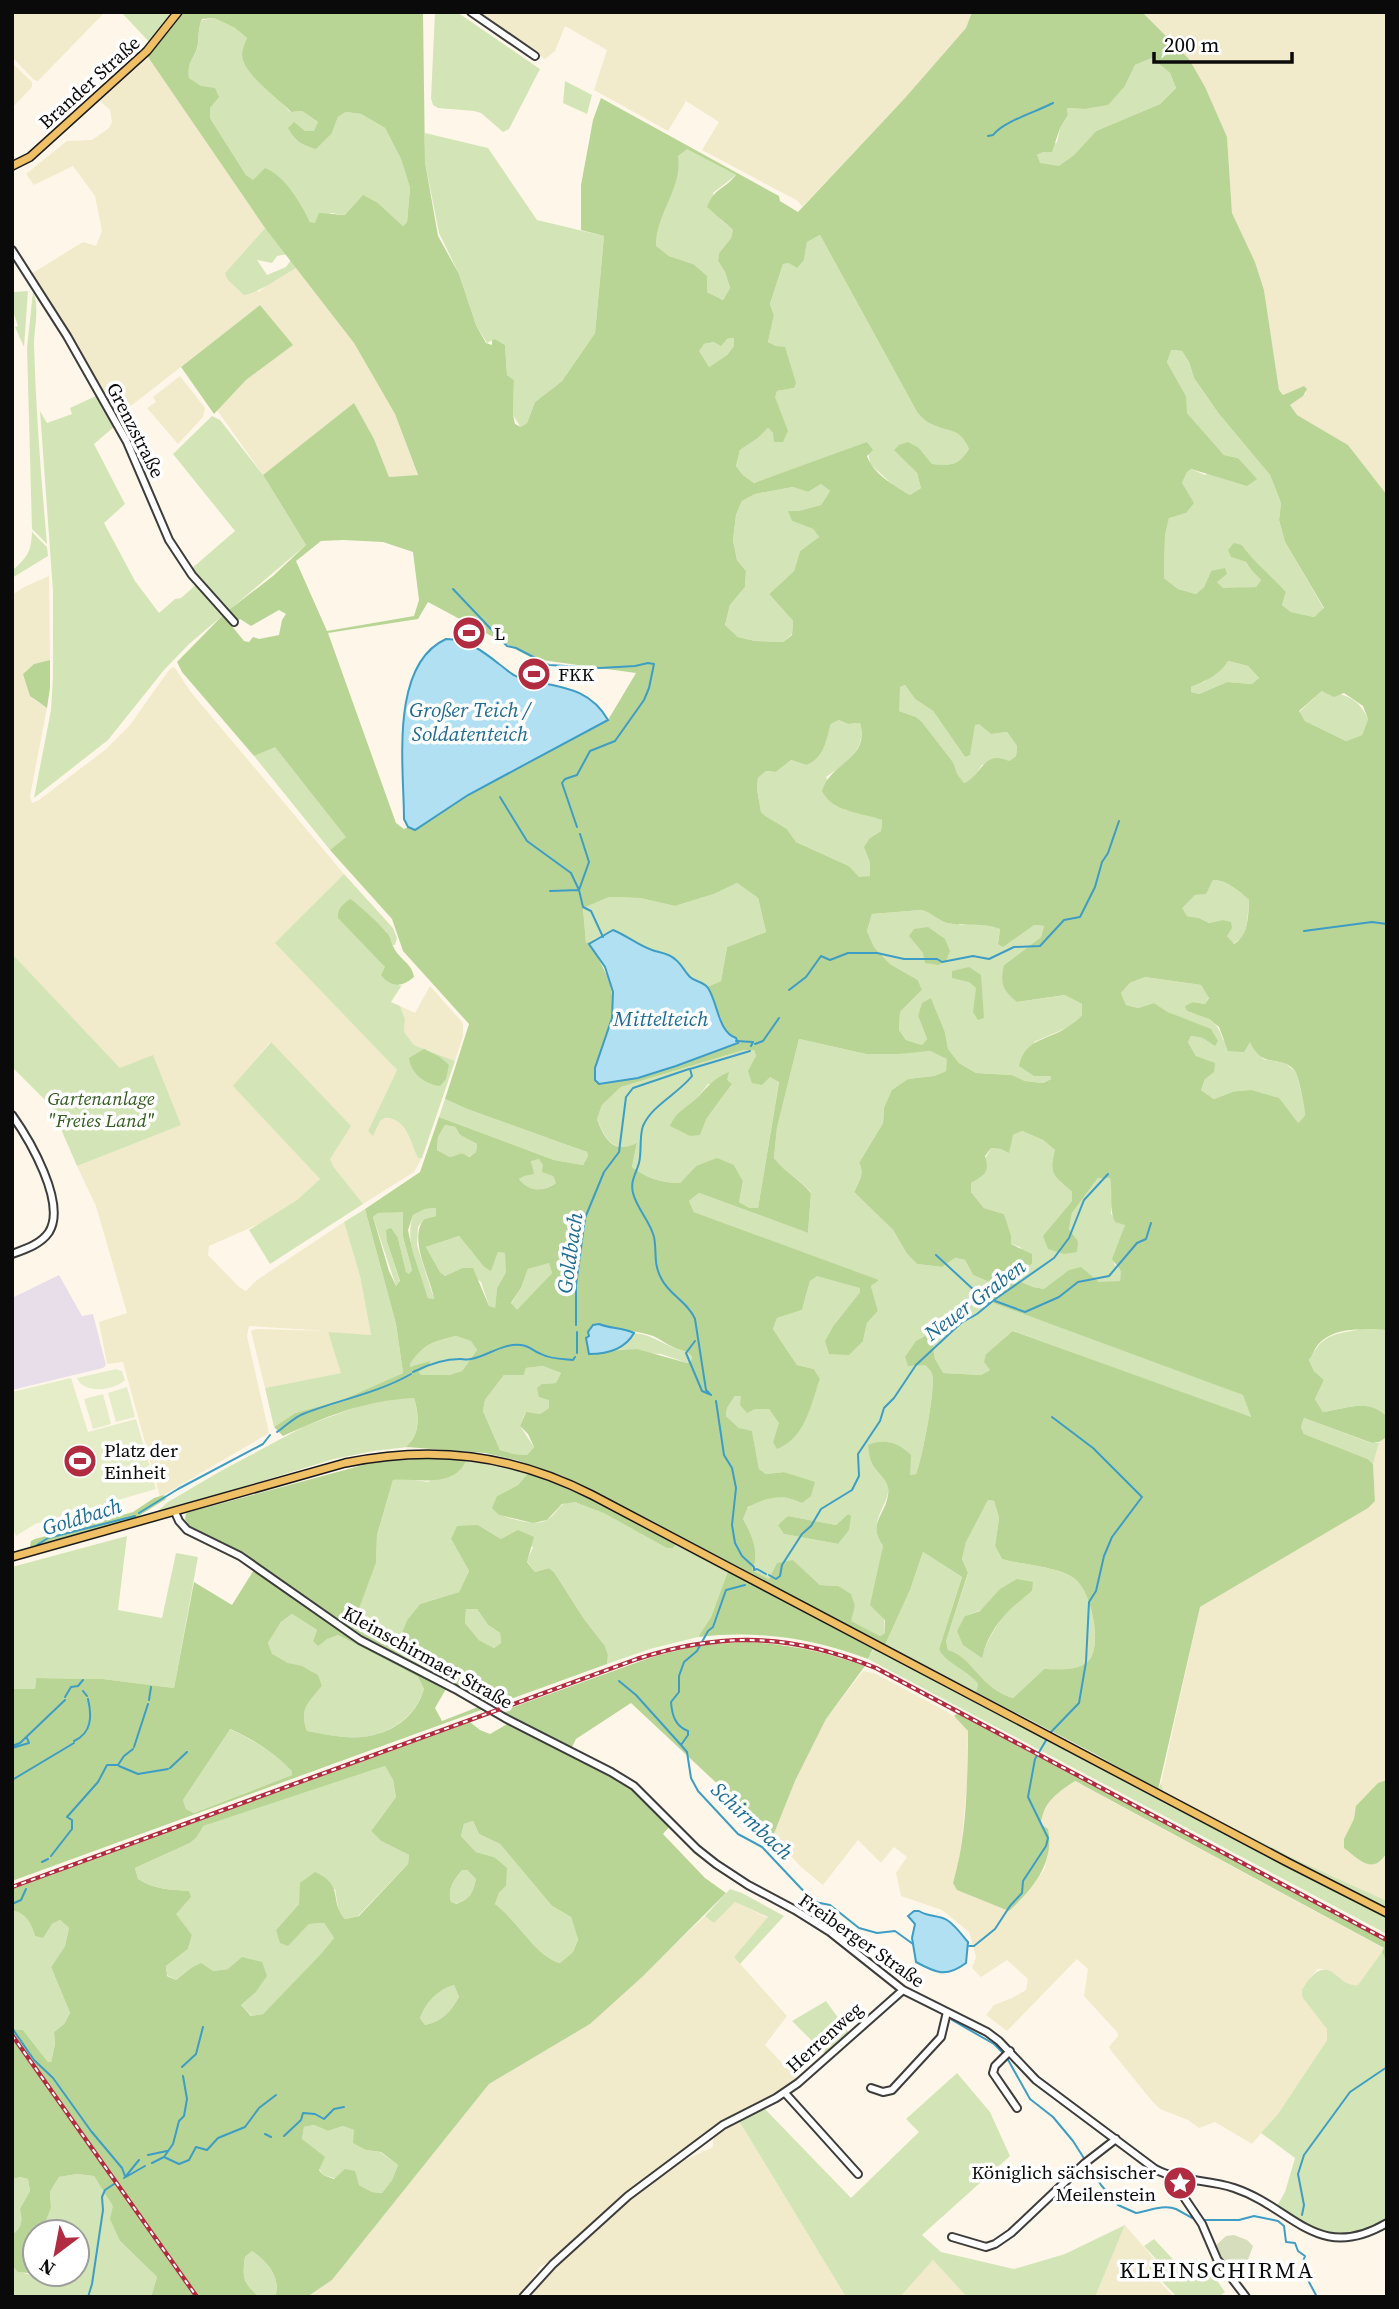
<svg xmlns="http://www.w3.org/2000/svg" width="1399" height="2309" viewBox="0 0 1399 2309" font-family="'Source Serif 4',serif">
	<rect width="100%" height="100%" fill="#fef7e9"/>
	<path fill="#e7dee9" d="M59,1275L82,1316L93,1314L106,1365L103,1368L12,1390V1298Z"/>
	<path fill="#f1eacb" d="M12,12H105L38,81L34,80L12,57Z
		M476,12H972L966,28L905,98L802,207L798,201L702,150L719,122L686,101L668,131L594,90L607,50L565,26L555,51L545,59Z
		M1142,12H1387V495L1348,445L1297,415L1290,405L1306,393V389L1304,386L1283,395L1279,391L1264,290L1255,262L1232,213L1227,137L1189,59Z
		M148,57L265,228L225,273L259,292L272,281L298,267L354,343L395,414L418,476L389,477L374,439L354,404L263,475L217,410L246,380L292,345L260,305L127,409L116,410L111,407L31,274L83,242L96,246L102,231L95,196L73,166L34,185L26,174L67,141L92,140L109,128L112,122L110,110L100,101Z
		M12,63L32,82V87L12,108Z
		M180,376L205,408L203,417L178,444L147,408L156,402L153,397Z
		M49,576L50,660L34,664L23,674L33,699L47,708L30,796L32,803L39,800L105,750L130,725L169,670L173,667L175,668L190,691L344,874L276,943L397,1070L368,1131L373,1135L380,1121L385,1118L398,1120L406,1128L418,1157L422,1158L414,1172L363,1204L333,1166L270,1042L234,1086L320,1179L297,1200L259,1224L209,1246L208,1255L239,1287L246,1291L257,1280L344,1222L360,1276L371,1335L328,1333L342,1373L265,1388L251,1331L256,1329L326,1331L249,1326L247,1336L269,1433L160,1497L123,1362L107,1364L99,1322L127,1313L96,1206L77,1166L180,1125L120,1068L12,955V595L24,587Z
		M430,986L463,1023V1036L455,1061L414,1045L404,1032L405,1019L400,1006L415,1013Z
		M1387,1437V1901L1297,1860L1169,1795L1163,1790L1161,1783L1200,1607L1375,1501L1373,1464L1379,1442Z
		M863,1671L874,1673L946,1711L959,1720L968,1731L967,1783L962,1838L958,1865L953,1883L1020,1901L1044,1870L1048,1855L1041,1824L1042,1814L1054,1795L1074,1781L1385,1949L1358,1985H1350L1324,1969H1318L1314,1973L1303,1987L1327,2029V2040L1278,2114L1252,2144L1215,2122L1199,2128L1188,2120L1160,2109L1152,2101L1112,2052L1109,2047L1118,2036V2033L1084,1996L1088,1969L1077,1959L1007,2031L986,2015L994,2005L1012,1998L1026,1990L1028,1979L1007,1960L981,1977L972,1968L976,1957L969,1932L942,1910L901,1896L896,1873L907,1857L894,1847L881,1863L858,1840L823,1885L801,1867L773,1836L795,1781L826,1719Z
		M735,1902L768,1918L734,1957L787,2016L765,2045L799,2081L722,2121L626,2194L553,2259L540,2267L519,2297H307L332,2280L489,2084L590,2024L705,1916L714,1922Z
		M739,2121L846,2297H528L549,2273L631,2198L683,2161L713,2147V2140L717,2134Z
		M1125,2225L1155,2260L1147,2268L1174,2297H1095Z
		M933,2260L967,2297H900Z"/>
	<path fill="#d3e5b6" fill-rule="evenodd" d="M121,12H178L153,46Z
		M435,12H457L540,69L509,129L503,132L481,113L474,111L438,108L433,105L431,98Z
		M214,18L235,28L247,38L242,56L290,112L302,111L318,122L315,131H305L292,137L332,133L338,117L346,112L361,114L385,128L401,159L410,188L407,222L403,226L378,203L345,215L331,213L315,224L310,222L292,193L253,181L246,175L210,118C210,101 203,88 189,78C187,58 196,59 198,44C199,34 198,29 202,20Z
		M1152,58L1170,73L1176,88L1160,104L1096,131L1074,155L1059,167L1040,164L1036,156L1057,142L1060,128L1068,115L1067,108L1084,109L1125,86L1135,65Z
		M565,81L592,95L587,114L563,103Z
		M425,133L488,148L537,220L604,236L595,333L562,381L535,402L527,423L521,428L513,415L514,380L507,375L505,345L495,339L487,343L476,325L459,274L439,233L425,162Z
		M686,148L736,175L713,193L721,220L733,230L731,238L719,253L718,261L725,272L730,288L723,300L707,292L693,264L669,256L655,246V231L675,182L678,156Z
		M265,228L288,254L277,256L272,263L257,260L267,275L286,267L291,260L298,267C279,277 263,291 244,295L227,279L225,273Z
		M820,235L917,412C921,415 926,421 931,424C948,433 958,424 969,449C957,467 951,465 932,464L919,448L895,450L917,473L921,488L910,495L893,485L870,464L867,443L754,483L743,475L736,466L740,450L758,438L768,428L773,433L774,397L777,391L794,388L776,346L768,342L774,315L770,304L783,264L804,260L807,242Z
		M12,288L14,292L28,291L24,347L15,327L18,326L12,308Z
		M33,292C40,307 34,329 34,345C36,412 41,478 47,544L32,529L27,348Z
		M734,338V346L727,355L709,367L698,351L704,344Z
		M1170,350L1182,351L1189,362L1194,378L1219,414L1270,475L1281,503L1279,520L1285,542L1324,609L1314,617L1291,612L1282,605L1286,592C1272,576 1254,562 1242,545L1232,557L1246,562L1252,571L1261,580L1256,587L1223,589L1217,582L1211,571L1204,587L1196,594L1178,589L1164,578L1165,535L1169,517L1186,513L1182,483L1187,472L1191,469L1205,475L1238,458L1224,455L1186,412V396L1167,362Z
		M98,395L115,426L94,444L125,504L104,523L135,581L159,613L175,599L181,598L197,584L204,581L191,569L235,531L173,454L212,416L220,420L263,475L306,545L189,644L164,670L108,740L34,798L51,710L53,677V591L40,411L47,423L72,414L70,408Z
		M821,484L830,491L821,505L798,511H789L792,521L813,529L819,537L800,551L794,571L769,594L793,621L792,634L783,642L755,641L738,637L725,625L730,605L745,587L746,571L737,560L733,540L736,515L742,501L755,494L793,487L808,492Z
		M32,532L47,547L48,556L12,578V571C27,557 31,553 32,532Z
		M1250,603L1260,609C1262,620 1262,631 1253,638L1242,624L1241,609Z
		M1228,661L1248,666L1259,678L1252,684L1227,682L1199,694L1191,692V687L1204,682Z
		M905,685L915,699L933,711L965,757L975,724H980L991,734L1007,732L1017,746L1016,756L1009,761L982,765L972,780L964,783L956,774L953,762L922,722L916,717L899,711V687Z
		M1322,691C1344,693 1359,698 1368,719L1362,735L1346,741L1305,721L1299,712Z
		M839,720L848,724L860,723C867,750 846,763 826,777L845,810L867,814L882,820L881,831L870,838V876L859,878L849,866L796,842L787,829L765,817L761,812L757,789L758,778L766,771L776,772L791,760L806,765L828,733L831,724Z
		M275,746L347,837L330,850L254,756Z
		M344,874L393,928L397,938L395,945H393L386,931L368,915L373,952L400,986L402,985L391,1002L400,1006L405,1019L404,1032L414,1045L455,1061L422,1158H418C410,1141 407,1118 385,1118L380,1121L373,1136L368,1131L397,1070L275,943Z
		M1213,880C1227,880 1239,891 1249,900L1247,924L1243,937L1233,944L1227,936L1222,920L1209,923L1199,918L1187,916L1181,908L1195,895L1206,893Z
		M737,883L758,898L766,932L727,947L721,981L707,987L700,981L691,978L686,970L660,951L650,950L614,930L586,943L583,907L609,897L640,898L675,906L714,894Z
		M921,910C931,912 937,920 947,923C964,927 983,922 1000,929L998,943L1034,925L1044,926L1041,937L1004,965L1017,1002L1066,995L1082,1004V1015L1069,1027L1034,1042L1051,1079L1043,1083L1025,1081L1012,1075L976,1073L959,1063L948,1049L945,1032L931,998L918,1016L927,1039L922,1045L906,1040L899,1030L900,1012L922,990L918,980L890,964L874,947L867,931L872,914Z
		M13,955L120,1068L153,1055L181,1125L77,1166L51,1106L12,1067Z
		M1145,977L1201,985L1209,997L1205,1004L1193,1002L1187,1011C1207,1018 1217,1019 1223,1040L1246,1046L1250,1041L1263,1059L1285,1063L1296,1072L1305,1107V1116L1297,1124L1293,1119L1232,1092L1214,1099L1201,1090L1205,1079L1196,1056L1188,1042L1191,1036L1203,1038L1211,1030L1168,1012L1154,1003L1138,1008L1126,1005L1121,993L1130,983Z
		M799,1039L866,1054L930,1051L948,1059L946,1071L934,1076L908,1079L884,1108L883,1123L859,1163C865,1173 859,1182 854,1192L893,1230L907,1254L917,1264L942,1267L955,1258L965,1260L973,1275L996,1285L999,1292L989,1301L1244,1395L1251,1418L1014,1331L986,1354L990,1370L981,1375L942,1373L935,1359L932,1340L926,1364C928,1368 931,1370 932,1374C936,1387 922,1460 916,1474L910,1475L871,1462C876,1468 883,1474 886,1480C897,1502 863,1518 883,1546L881,1561L885,1633L880,1636L850,1621L855,1606L838,1586L820,1585L793,1560L769,1579L752,1570C758,1552 753,1535 743,1519C745,1515 745,1511 748,1508C760,1493 787,1495 802,1503L814,1483L784,1472L766,1474L759,1469L752,1432L739,1428L726,1416L727,1408L735,1396H741L755,1409H769L780,1423L773,1442L811,1403L820,1379L814,1369L797,1365L773,1329L777,1318L802,1310L810,1281L817,1275L860,1287V1292L834,1325L863,1341L867,1323L878,1311L871,1286L878,1280L694,1212L689,1201L699,1193L808,1233L811,1192C799,1179 785,1172 774,1158L777,1128ZM848,1514L838,1544L784,1534L788,1516L836,1525Z
		M271,1042L351,1126L330,1159L333,1166L363,1204L270,1264L249,1230L297,1200L320,1179L233,1086Z
		M744,1050H754L756,1056L753,1064L770,1077L779,1081L758,1208L749,1209L739,1202L743,1181L734,1165L696,1166L680,1183C661,1183 647,1178 632,1167L637,1144C613,1154 605,1138 597,1119L602,1105L621,1087ZM708,1084H732L707,1118L700,1135L697,1098Z
		M445,1099L467,1109L587,1152L588,1156L583,1165L554,1160L439,1117Z
		M445,1125L455,1127L460,1135L477,1144L476,1152L468,1157L462,1153L450,1157L437,1150L438,1137Z
		M1022,1131L1043,1140L1055,1150C1048,1175 1054,1175 1072,1192V1201L1044,1236L1078,1241L1069,1229L1072,1213L1098,1178H1110L1113,1194L1111,1214L1125,1225L1114,1264L1122,1271L1120,1281L1044,1289L1033,1287L1014,1279L1015,1273L1032,1264L1020,1247L1011,1244L1004,1214L984,1208L971,1192V1183L991,1148L1001,1149L1013,1135Z
		M539,1159L553,1176L556,1183C543,1192 527,1192 519,1179L532,1166L531,1160Z
		M436,1208V1216L424,1219L418,1227L417,1245L434,1299L428,1298C419,1271 404,1243 413,1215L425,1209Z
		M365,1209L396,1324L403,1373L342,1400L295,1413L274,1427L265,1388L341,1373L328,1332L371,1335L360,1276L344,1222Z
		M403,1211V1237L412,1270L409,1274L406,1273L398,1238L387,1242L400,1282L396,1286L373,1217L378,1213Z
		M459,1236L484,1267L491,1270L498,1252L506,1253V1272L497,1288L495,1309L489,1306L481,1282L462,1268L445,1276L440,1272L426,1247Z
		M549,1262L552,1273L517,1311L511,1304L521,1288L528,1269Z
		M1361,1329L1387,1330V1417C1368,1397 1346,1409 1323,1412L1315,1399L1324,1380L1314,1371L1309,1360C1324,1333 1332,1335 1361,1329Z
		M634,1333C649,1334 658,1341 672,1347C680,1351 686,1350 692,1357L691,1361L687,1363L661,1354L609,1351L623,1346Z
		M456,1336L472,1341L477,1350L462,1371L449,1375H421L419,1372L429,1366L410,1368V1364C425,1343 432,1342 456,1336Z
		M543,1366L561,1373L556,1383L542,1384L549,1400V1408L540,1414L525,1413L520,1426L534,1447L527,1455L514,1454L500,1450L483,1411L485,1400L504,1375H524L526,1368Z
		M401,1398H414C419,1415 420,1432 408,1447L374,1451L334,1459L154,1514L168,1502L219,1472L305,1426L373,1401Z
		M1304,1418L1371,1443H1379L1373,1464L1368,1459L1304,1434L1301,1427Z
		M466,1460L528,1473L518,1485L497,1496L499,1515C512,1518 534,1527 547,1520C558,1513 559,1501 573,1502C593,1503 653,1538 673,1548L676,1544L728,1571L711,1617L698,1637L650,1649L607,1664L608,1655L605,1646L584,1619L554,1572L549,1568L535,1572L527,1561L533,1547L501,1539L478,1525L451,1539L469,1571L459,1592L420,1604L407,1620L400,1641L385,1647L354,1619L376,1563L377,1535L393,1480L408,1479L428,1482Z
		M988,1500L994,1501L999,1518L995,1546L1002,1559C1022,1565 1059,1566 1075,1579C1091,1592 1102,1641 1090,1659C1081,1673 1057,1669 1044,1669L1013,1698C981,1689 971,1655 948,1650L946,1641L968,1574L962,1559L966,1541ZM1032,1591C1005,1612 993,1626 981,1658L965,1616Z
		M127,1536L118,1610L162,1618L176,1553L198,1557L174,1688L103,1679L36,1678L35,1689H12V1567Z
		M923,1552L962,1577L939,1649C951,1664 967,1669 978,1684L976,1692L885,1645L910,1590Z
		M466,1609H477L488,1625L500,1633L501,1643L494,1648L479,1640L465,1623Z
		M292,1614L317,1630L313,1641L338,1635L418,1677L424,1689C416,1716 391,1734 362,1737C345,1739 324,1734 307,1731C299,1709 308,1703 322,1686C315,1667 305,1669 288,1663C282,1661 277,1657 271,1654L268,1643L281,1622Z
		M875,1647L1387,1917V1934L868,1659Z
		M229,1729C253,1739 274,1753 293,1771L292,1775L194,1813L186,1809L183,1800Z
		M385,1766L393,1780L396,1797L371,1831L381,1841L409,1855L408,1864L358,1916L345,1919L339,1913L335,1889L299,1904L276,1930L288,1945L309,1924L324,1923L334,1938L322,1954L263,2014L252,2016L241,2005L255,1993L228,1969L213,1971L191,1968L176,1980L167,1975L166,1966L188,1949L192,1935L175,1914L189,1891C172,1890 153,1889 138,1879L135,1868L190,1843L197,1837L202,1826Z
		M1161,1783L1163,1790L1169,1795L1297,1860L1387,1901V1909L1158,1790Z
		M473,1821L479,1834L500,1844L552,1906L571,1917L578,1938L573,1952L560,1963C534,1955 518,1921 495,1904L499,1893L506,1886L494,1857L476,1852L461,1836L464,1824Z
		M462,1870H467L476,1879C473,1893 470,1899 455,1904L451,1902C447,1889 454,1880 462,1870Z
		M730,1889L742,1893L784,1916L740,1964L734,1957L768,1917L735,1902L714,1923L705,1916Z
		M12,1910C26,1912 31,1923 35,1936L43,1937L52,1924L60,1920L69,1928L65,1946L51,1967L70,2013L64,2024L54,2032L55,2044L51,2062H48L23,2030L12,2029Z
		M1382,1952L1387,1963V2179L1385,2182L1387,2185V2219C1338,2248 1321,2233 1277,2206L1285,2192L1295,2158L1261,2133L1278,2114L1327,2040V2029L1303,1998C1301,1991 1302,1989 1306,1983C1331,1950 1336,1988 1358,1985Z
		M454,1985L459,1997C450,2012 443,2021 425,2025L420,2018C426,2001 437,1990 454,1985Z
		M826,2001L849,2033L826,2055L792,2021Z
		M957,2073L990,2112L1010,2156L922,2235L941,2252L1014,2269L1065,2254L1125,2225L1095,2297H967L933,2260L900,2297H846L739,2121L764,2108L851,2198L919,2132L906,2119Z
		M314,2125L328,2131L343,2126L354,2130L366,2150L380,2152L398,2165L392,2180L382,2193L372,2192L359,2185L323,2175L302,2139L304,2127Z
		M77,2174L94,2176L114,2206L120,2241L157,2277L151,2297H12V2267C26,2280 59,2274 77,2274V2232L36,2231L46,2221L51,2208L50,2192L59,2177Z
		M19,2177L28,2179L30,2191L21,2209C23,2221 22,2227 12,2235V2179Z
		M1154,2239L1185,2272L1202,2259L1225,2292L1219,2297H1177L1149,2268L1156,2259L1144,2246Z
		M252,2251C267,2261 282,2278 275,2297H259C243,2282 242,2278 245,2257Z"/>
	<path fill="#b9d596" fill-rule="evenodd" d="M184,12H423L425,162L438,236L459,274L476,325L486,343L492,345V340L495,339L505,345L507,375L514,380L513,415L515,424L521,427L527,423L535,402L562,381L595,333L604,236L581,230V185L593,120L601,98L779,196L780,201L798,212L905,98L966,28L972,12H1142L1189,59L1205,87L1227,137L1232,213L1255,262L1264,290L1279,390L1283,395L1304,386L1307,389L1303,396L1290,405L1297,415L1348,445L1387,495V1330C1365,1329 1332,1326 1317,1346C1314,1350 1312,1356 1309,1360L1314,1371L1324,1380L1315,1399L1323,1412C1346,1409 1369,1397 1387,1417V1437L1379,1442L1372,1443L1304,1418L1301,1427L1304,1434L1368,1459L1373,1464L1375,1501L1368,1508L1200,1607L1158,1790L1095,1754L976,1692L978,1684C967,1669 946,1664 939,1649L962,1577L923,1552L910,1590L885,1645L563,1476L516,1460L485,1453L406,1447C421,1435 419,1414 414,1398C366,1400 327,1416 283,1436L274,1427L295,1413L342,1400L403,1373L396,1324L365,1209L420,1172L439,1117L554,1160L583,1165L588,1156L587,1152L467,1109L445,1099L469,1024L403,951L392,919L330,850L346,837L275,747L254,756L182,672L177,662L225,613L273,576L306,545L263,475L354,403L374,439L389,477L418,475L395,414L354,343L265,228L148,57ZM214,18L235,28L247,38C245,43 242,50 242,55C243,74 278,98 291,112L302,111L318,122L314,131H305L294,122L288,128C295,141 302,145 316,149L332,133L338,117L346,112L361,114L385,128L401,159L410,188L407,222L403,226L378,203L363,195L345,215L319,213L315,223L310,222C300,202 285,176 265,168L253,180L246,175L210,118V108L219,97L215,88L201,86L189,78C187,58 196,59 198,43C199,34 198,29 202,19ZM1152,58L1170,73L1176,88L1160,104L1096,131L1074,155L1059,166L1040,163L1037,155L1043,152H1052L1060,128L1068,115L1067,108L1084,109L1108,105L1125,86L1135,65ZM687,149L736,175C724,190 715,187 707,207L733,230L731,238L719,253L718,261L725,272L730,288L723,300L707,292V276L693,264L669,256L656,246C655,215 683,188 678,156ZM820,235L917,412C921,416 925,421 931,424C949,433 959,426 969,449C957,467 951,465 932,464L919,448L908,442L899,445L894,450L917,473L921,488L910,495C895,486 873,474 867,456L873,450L867,442L754,483L743,475L736,466L740,450L758,438L768,428L773,433L774,442H783L788,431L775,397L777,391L794,388L796,383L785,347L776,346L768,342L774,315L770,304L783,264L789,263L797,268L804,260L807,242ZM734,338V346L727,355L709,367L699,351L704,344L714,342L721,346L727,339ZM1171,350L1182,351L1189,362L1194,378L1219,414L1270,475L1281,503L1279,520L1285,542L1324,608L1314,617L1291,612L1282,605L1286,592C1272,576 1254,562 1242,545L1234,543L1228,550L1231,557L1246,562L1252,571L1261,580L1256,587L1223,588L1217,582L1227,574L1225,568L1211,571L1204,587L1196,594L1178,589L1164,578L1165,535L1169,518L1186,513L1194,503L1182,483L1187,472L1191,469L1247,486L1257,479L1238,458L1224,455L1187,413L1186,396L1167,362ZM821,484L830,491L821,505L798,511H788L792,521L813,529L819,537L800,551L794,571L769,594L793,621L792,635L783,642L755,641L738,637L725,625L730,605L745,587L746,571L737,560L733,540L736,515L742,501L755,494L793,487L808,492ZM343,540L383,542L413,552L419,600L414,616L327,631L296,561L321,541ZM428,602L534,659L636,673L608,720L468,795L415,830L408,827L404,829L396,823L328,633L418,619ZM279,610L286,614L282,620L279,635L259,639L253,637L249,642L244,641L231,625L240,619L251,626ZM1228,661L1248,666L1259,678L1252,684L1227,682L1199,694L1191,692V687C1206,681 1219,675 1228,661ZM905,685L915,699L933,711L965,757L970,755L975,725L979,724L991,734L1007,732L1017,746L1016,756L1009,761C983,749 982,776 964,783L957,774L953,762L922,722L916,717L899,711L900,687ZM1322,691L1334,697L1344,693L1363,706L1368,719L1362,735L1346,741L1305,721L1299,711ZM839,720L848,724L860,723C870,760 831,761 822,791C833,813 861,812 882,820L881,831L870,838L864,847L870,862V876L859,877L849,866L796,842L787,829L765,816L761,812L757,789L758,778L766,771L776,772L791,760L806,765C825,757 825,742 831,724ZM1213,880C1227,880 1239,891 1249,900C1248,917 1249,935 1234,944L1227,936L1232,928L1231,922L1222,920L1209,923L1199,918L1187,916L1182,908L1195,895L1206,894ZM737,883L758,898L766,932L727,947L721,981L707,987L721,1018L723,1028L737,1043L676,1066L617,1082L595,1068C615,1013 624,996 589,944L602,936L586,943L583,908L609,897L640,898L675,906L714,894ZM921,910C931,912 937,920 947,923C964,927 983,922 1000,929L998,944L1003,947L1034,925L1044,926L1041,937L1004,965C1000,983 1002,990 1017,1002L1065,995L1082,1004V1015C1078,1019 1074,1023 1069,1026C1049,1041 1025,1037 1019,1066L1034,1076H1050L1051,1079L1043,1083L1025,1081L1012,1075L976,1073L959,1063L948,1049L945,1032L931,998L922,1003L918,1016L927,1039L922,1045L906,1040L899,1030L900,1012L922,990L918,980L890,964L874,947L867,931L872,914ZM1145,977L1201,985L1209,998L1205,1004L1193,1002L1185,1006L1187,1011L1209,1019L1219,1027L1228,1051L1244,1052L1250,1042C1263,1071 1281,1053 1295,1071C1298,1075 1306,1110 1305,1115C1304,1117 1299,1122 1298,1123L1279,1098L1251,1090L1232,1092L1214,1099L1201,1090L1205,1079L1214,1072L1215,1063L1196,1056L1188,1042L1191,1036L1203,1038L1215,1046L1218,1041L1211,1029L1168,1012L1154,1003L1138,1008L1126,1005L1121,993L1130,983ZM799,1039L866,1054H898L930,1051L947,1059L946,1071L934,1076L908,1079L892,1090L884,1108L883,1123L859,1163C865,1173 859,1182 854,1192L893,1230L907,1254L917,1264L942,1267L955,1258L965,1260L973,1275L996,1285L999,1292L988,1301L1243,1395L1251,1417L1013,1331L986,1354L984,1362L990,1370L981,1375L943,1373L935,1359L932,1340L925,1336L916,1341L905,1357L908,1366L925,1365C928,1368 931,1370 932,1374C936,1387 922,1460 916,1474L910,1475L911,1455C899,1443 885,1438 868,1445C869,1450 869,1457 871,1461C876,1474 891,1479 888,1495C885,1516 867,1523 883,1546L870,1605L885,1620V1633L880,1636L851,1621L855,1606L851,1594L838,1586L820,1585L793,1560L777,1563L769,1579L752,1570C760,1554 752,1534 743,1519L748,1507C767,1497 782,1493 802,1503L811,1496L815,1482L784,1472L766,1474L759,1469L752,1431L739,1428L726,1416L727,1408L735,1396H741L740,1405L747,1413L755,1409H769L779,1423L773,1442L777,1449C806,1437 810,1406 820,1379L814,1369L797,1365L773,1329L777,1318L802,1310L810,1281L817,1276L860,1288V1292L834,1325L825,1341L829,1354L849,1355L863,1341L867,1323L878,1311L871,1286L879,1280L694,1212L689,1201L699,1193L808,1233L811,1193C799,1179 785,1172 774,1158L777,1128ZM744,1050H754L756,1056L748,1071L752,1083L762,1085L770,1077L779,1082L758,1208H749L739,1202L743,1181L734,1165L717,1158L696,1166L680,1183C661,1183 647,1178 632,1167L637,1143C613,1155 604,1138 597,1119L602,1105L621,1087ZM445,1125L455,1127L460,1135L477,1144L476,1152L469,1157L462,1153L450,1157L437,1150L438,1137ZM1022,1131L1043,1140L1055,1150C1048,1175 1054,1175 1072,1192V1201L1043,1236L1048,1249L1064,1254L1077,1252L1078,1241L1069,1229L1072,1213L1098,1178H1110C1113,1193 1109,1210 1115,1222L1125,1225L1112,1259L1121,1271L1120,1281L1099,1282L1081,1267L1069,1270L1044,1289L1033,1287L1014,1279L1016,1273L1032,1264V1254L1011,1244V1236L1004,1214L984,1208L971,1192V1183C985,1174 990,1173 985,1156L991,1148L1001,1149L1009,1153L1013,1135ZM539,1159L543,1165L542,1172L553,1176L556,1183C544,1192 528,1192 519,1179L524,1176L534,1174L531,1161ZM436,1208V1216L424,1219C408,1240 430,1275 434,1299L428,1298L413,1253L408,1230L413,1215L425,1209ZM403,1212V1237L412,1270L409,1274L406,1272L398,1238L391,1228L386,1230L387,1242L400,1281L396,1286L389,1271L373,1217L378,1213ZM459,1236L484,1267L491,1271L498,1252L505,1253L506,1272L497,1288L495,1308L489,1306L473,1268H462L445,1276L440,1272L426,1247ZM549,1263L552,1273L517,1310L511,1303L521,1288L528,1269ZM599,1324C617,1331 635,1330 653,1336C660,1339 666,1344 673,1347C680,1351 687,1350 692,1357L691,1361L687,1363L637,1349L609,1351L598,1354H589V1336ZM456,1336L471,1341L477,1350L462,1371L449,1375H421L419,1372L429,1366L430,1361L410,1367V1364C425,1343 432,1342 456,1336ZM543,1366L561,1373L556,1383L542,1384L537,1388L539,1397L549,1400V1408L540,1414L526,1412L520,1426L528,1434L534,1447L527,1455L514,1454L500,1450L483,1411L485,1400L504,1375H524L526,1368ZM988,1500L994,1501L999,1518L995,1546L1002,1559C1022,1565 1059,1566 1075,1579C1091,1592 1102,1641 1090,1659C1081,1672 1057,1669 1044,1669L1013,1698C981,1689 971,1655 948,1650L946,1641L968,1573L962,1559L966,1542Z
		M260,305L293,345L246,380L214,414L181,367Z
		M50,660V688L47,708L30,696L23,674L34,664Z
		M350,899C356,902 384,928 388,934C391,939 392,945 395,950C402,961 412,964 414,977C402,988 390,987 381,975L385,967L338,918C337,909 343,904 350,899Z
		M928,927L945,939L950,951L946,961L938,965L925,963L923,953L909,936L914,929Z
		M969,967L981,975L984,1018L978,1020L973,1012L976,988L969,982L952,978V971Z
		M424,1049L440,1057L449,1065L446,1079L440,1086C425,1084 411,1074 409,1058Z
		M729,1072L727,1080L732,1084L707,1118L700,1135L690,1136L670,1126C676,1111 687,1108 698,1097C708,1086 714,1078 729,1072Z
		M431,1458L466,1460C455,1489 417,1478 393,1480L377,1535L376,1563L355,1619L385,1646L399,1641L407,1620L420,1604L459,1592L469,1571L451,1539L457,1526L478,1525L501,1539L518,1530L534,1537L527,1562L535,1572L549,1568L554,1572L584,1619L605,1646L608,1655L607,1664L12,1881V1689H35L36,1678L103,1679L174,1688L194,1582L232,1605L257,1565L234,1549L190,1527L185,1519L186,1513L378,1461ZM466,1609H477L488,1625L500,1633L501,1643L494,1648L479,1640L465,1623ZM292,1614L317,1630L313,1641L318,1646L327,1639L338,1635L418,1677L424,1689C416,1717 391,1734 362,1737C345,1739 325,1734 307,1731C299,1709 308,1703 322,1686L318,1675L302,1666L288,1663L272,1654L268,1643L281,1622ZM446,1689L478,1706V1707L442,1721L435,1708ZM230,1729C253,1739 274,1753 292,1771V1775L194,1813L186,1809L183,1800Z
		M528,1473L579,1493L676,1544L673,1548H667L604,1513L575,1502L562,1504L547,1520L533,1523L499,1515L492,1508L497,1496L518,1485Z
		M164,1495L166,1499L132,1520L32,1548L30,1546L31,1541L35,1539L133,1512L154,1498Z
		M848,1514L851,1516L849,1530L838,1544L784,1534L778,1525L788,1516L836,1525Z
		M728,1571L873,1649L868,1659C812,1638 758,1630 698,1637L711,1617Z
		M1017,1579L1033,1582L1032,1591C1008,1610 989,1628 982,1658L963,1645L957,1631L965,1616L980,1611L1000,1589Z
		M748,1642C789,1644 826,1652 865,1666L826,1719L795,1781L773,1836L631,1703L576,1739L570,1751L633,1788L670,1826L663,1834L705,1878L726,1893L642,1977L590,2024L489,2084L332,2280L307,2297H275C282,2278 267,2261 252,2251L245,2257C242,2278 243,2282 259,2297H151L157,2277L120,2241L110,2219L113,2206L94,2176L77,2174L59,2177L50,2192L51,2208L46,2221L35,2232V2274H37L18,2272L12,2266V2235C22,2227 23,2221 20,2209L30,2191L28,2179L20,2177L12,2179V2029L23,2030L48,2062H51L55,2044L54,2032L64,2024L70,2013L51,1967L65,1946L69,1928L60,1920L52,1924L43,1938L35,1936C31,1923 26,1913 12,1910V1889L470,1722L480,1730L490,1734L509,1723L494,1714L655,1656L700,1645ZM385,1766L393,1780L396,1797L371,1831L381,1841L409,1855L408,1864L359,1916L345,1919C329,1903 345,1885 315,1872L300,1883L299,1904L276,1930L280,1943L288,1946L309,1924L324,1923L334,1938L321,1954L263,2014L251,2016L241,2005L255,1993L267,1976L262,1962L242,1957L228,1969L213,1971L201,1963L191,1968L176,1980L167,1976L166,1966L188,1949L192,1935L176,1914L191,1897L189,1891C172,1890 153,1889 138,1879L135,1868L190,1843L197,1837L203,1826ZM473,1821L479,1834L500,1844L552,1906L571,1917L578,1939L573,1952L560,1963C535,1956 518,1921 495,1904L499,1893L506,1886L507,1868L494,1857L476,1852L461,1836L464,1824ZM462,1870H467L476,1879C473,1893 470,1899 456,1904L451,1902C447,1889 454,1880 462,1870ZM454,1985L459,1997C450,2012 443,2021 425,2025L420,2018C426,2002 437,1990 454,1985ZM314,2125L328,2131L343,2126L354,2130L353,2143L366,2150L381,2152L398,2165L392,2180L382,2193L372,2192L359,2185L355,2171L345,2169L334,2179L323,2175L319,2170L325,2157L302,2139L304,2127Z
		M957,1713L1387,1942V1963L1382,1952L1384,1948L1075,1781C1058,1792 1043,1802 1041,1824L1048,1829C1055,1863 1032,1890 1009,1911L957,1890L953,1883C966,1839 967,1791 968,1745V1731L954,1716Z
		M1387,1780C1387,1804 1383,1829 1387,1852C1373,1876 1360,1860 1344,1848V1839L1354,1819L1356,1806L1378,1783Z"/>
	<path fill="#d6ddbd" d="M1234,2235L1247,2240L1253,2246L1246,2265L1239,2268L1222,2261L1214,2247L1226,2236Z"/>
	<path fill="#e4edc7" d="M116,1369L122,1371L125,1380C114,1391 83,1394 77,1378Z
		M71,1378L88,1432L136,1419L156,1489L35,1524L16,1536L12,1526V1392Z
		M127,1387L135,1417L116,1422L108,1393Z
		M103,1394L111,1424L93,1429L84,1399Z"/>
	<path fill="#b1e0f2" stroke="#3d9dc4" stroke-width="2" d="M446,639C467,639 484,652 499,664C505,668 511,675 518,677C552,688 587,683 608,720L468,795L415,830L408,827L404,819C404,768 389,665 446,639Z
		M613,930C626,935 639,946 652,950C661,953 669,953 676,960C682,965 685,972 690,977C695,982 703,981 708,988C718,1003 718,1032 736,1038L738,1043L676,1066L638,1078L599,1084L595,1080V1068L612,1018L613,992L605,967L589,944Z
		M599,1324C611,1329 622,1327 634,1333C625,1349 607,1354 589,1354L586,1338L589,1336L588,1332L593,1325Z
		M914,1911H919C928,1917 939,1915 947,1920C955,1925 962,1935 968,1942L966,1963C946,1978 936,1973 916,1962L912,1938L915,1924L908,1916Z"/>
	<g fill="none" stroke-linecap="round" stroke-linejoin="round">
		<path stroke="#3d9dc4" stroke-width="2" d="M988,136L993,135C1004,121 1036,112 1053,103
			M453,589L507,646L516,648L549,665L600,668L635,666L648,663L654,664L649,688L644,700L615,741L590,751L577,775L565,779L562,783L577,827
			M500,797L527,841L571,873L579,890L583,907L591,911L603,937
			M550,891L579,890L589,862L580,834
			M1304,931L1372,922L1387,924
			M789,990L806,977L821,956L830,960L848,953H877L904,959H937L942,962L973,956L989,959L1014,947L1040,946L1064,920L1080,917L1095,887L1102,862L1108,853L1119,821
			M736,1041L753,1042L751,1046
			M755,1044L763,1041L779,1018
			M936,1255L989,1304
			M995,1301L1025,1312L1059,1297L1078,1282L1109,1276L1137,1243L1146,1239L1151,1223
			M576,1325V1285L585,1218L604,1172L619,1152L626,1097L633,1088L689,1069
			M577,1332V1353
			M695,1341L686,1353L702,1391L709,1394
			M413,1372C427,1365 444,1359 460,1359C463,1359 467,1360 471,1359C488,1356 502,1343 521,1345C530,1346 533,1351 541,1354C550,1359 562,1359 573,1360L575,1357
			M711,1395L706,1390L695,1319C688,1302 669,1295 661,1278C653,1263 657,1251 654,1237C650,1221 637,1209 633,1193C630,1181 636,1174 639,1163C642,1151 639,1137 643,1126C652,1105 678,1094 692,1076L690,1069L750,1051
			M716,1401L724,1455L732,1468L736,1488L732,1525L735,1543L742,1556L754,1567V1570L757,1569L766,1574
			M277,1432C286,1426 293,1418 303,1414C338,1400 378,1393 411,1374
			M139,1513L178,1489L263,1444L270,1435
			M37,1545L48,1538L135,1516
			M769,1575L776,1579L780,1576L782,1565L802,1534L811,1526L821,1509L852,1490L859,1476L858,1454L880,1421L884,1408L894,1398L916,1365L961,1323L977,1314L994,1300L1054,1258L1069,1238L1084,1200L1108,1174
			M745,1585L726,1590L713,1627L708,1631L697,1651L684,1662L679,1676V1692L671,1702C672,1715 675,1726 688,1731V1735L681,1745L687,1752L691,1778L698,1791L738,1834L762,1847L812,1900
			M619,1681L636,1695L681,1745
			M83,1691L87,1696
			M65,1697L71,1687L78,1686L83,1680
			M149,1700L151,1687
			M1051,1732L1079,1703L1086,1662L1089,1602L1096,1591L1104,1556L1112,1537L1142,1497L1093,1448L1052,1417
			M74,1741C92,1733 92,1716 88,1699
			M12,1746L20,1743L65,1700
			M134,1747L148,1704
			M12,1748L29,1743L27,1738
			M119,1766L138,1774L168,1769
			M170,1768L187,1752
			M12,1780L74,1743
			M51,1856L72,1829V1820L67,1817L98,1782L107,1765H118L124,1756L133,1749
			M42,1862L48,1859
			M815,1902L830,1905L859,1928L877,1933L895,1931L913,1944
			M12,1904L21,1900L26,1889
			M969,1946H974L995,1929L1010,1906L1022,1893L1023,1881L1046,1846L1048,1838L1028,1797L1035,1759L1048,1737
			M952,2020L994,2044L1004,2054
			M12,2028L34,2060L53,2078L91,2131L122,2168L125,2176
			M1007,2058L1030,2099L1053,2117L1073,2141L1101,2185L1118,2205L1136,2213C1148,2211 1164,2204 1176,2209C1184,2213 1189,2217 1197,2220
			M182,2067L196,2054L203,2027
			M265,2134L271,2137
			M284,2136L301,2120L303,2113L315,2114L324,2119L334,2109L344,2107
			M148,2155L167,2151
			M164,2157L173,2144L179,2121L184,2116L187,2099L183,2076
			M152,2163L164,2157L179,2164L189,2160L196,2147L207,2150L218,2138L245,2127L259,2108L276,2095
			M126,2176L139,2160
			M124,2178L145,2166
			M1302,2215L1304,2205L1298,2174L1304,2155L1350,2092L1387,2067
			M1203,2220H1239L1254,2216L1278,2221L1284,2226L1286,2242L1295,2243L1298,2251L1305,2256L1301,2267L1317,2297
			M88,2297L92,2284L103,2210L102,2197L105,2190L114,2184"/>
		<defs>
			<path id="minor" d="M471,12L535,56
				M12,250L67,336L127,442L169,540L192,575L234,622
				M12,1115C29,1139 67,1203 49,1232C41,1244 26,1249 12,1254
				M175,1512L179,1521L187,1530L240,1556L360,1640L455,1689L505,1718L611,1772L634,1786L697,1849L716,1864L748,1885L795,1910L830,1932L903,1990L987,2032L999,2041L1036,2080L1155,2169C1179,2182 1208,2179 1234,2188C1294,2208 1317,2264 1387,2223
				M1010,2051L995,2066L993,2073L1017,2108
				M871,2088L883,2092L892,2090L941,2037L947,2012
				M785,2093L858,2174
				M1172,2177L1175,2184L1202,2224L1217,2259L1246,2297
				M952,2237L986,2247L995,2244L1011,2233L1085,2163L1116,2139
				M523,2297L553,2264L628,2196L723,2125L776,2098L798,2083L903,1990"/>
			<path id="major" d="M12,166L30,157L147,51L178,12
				M12,1557L345,1463C433,1445 511,1454 592,1495L1287,1862L1387,1913"/>
		</defs>
		<use href="#minor" stroke="#3d3d3d" stroke-width="10"/>
		<use href="#major" stroke="#1b1b1b" stroke-width="10"/>
		<use href="#minor" stroke="#fff" stroke-width="6"/>
		<use href="#major" stroke="#f0c067" stroke-width="7"/>
		<defs>
			<path id="rail" d="M12,1887L637,1659C724,1631 792,1634 876,1668L1387,1940
				M12,2035L197,2297"/>
		</defs>
		<use href="#rail" stroke="#b12c41" stroke-width="4.5"/>
		<use href="#rail" stroke="#fff" stroke-width="2" stroke-dasharray="5" stroke-linecap="butt"/>
	</g>
	<defs>
		<symbol id="stadium-disc" viewBox="-11 -11 22 22"><circle r="9.5" fill="#b12c41" stroke="#fff"/><path d="M0-5a6.5 5 0 1 0 0 10a6.5 5 0 1 0 0-10ZM-3.5-1.8h7v3.6h-7Z" fill="#fff"/></symbol>
		<symbol id="sight-disc" viewBox="-11 -11 22 22"><circle r="9.5" fill="#b12c41" stroke="#fff"/><path d="M0-6L1.8-2.2L6-1.7L2.9 1.2L3.7 5.4L0 3.3L-3.7 5.4L-2.9 1.2L-6-1.7L-1.8-2.2Z" fill="#fff"/></symbol>
	</defs>
	<g fill-rule="evenodd">
		<use href="#stadium-disc" x="450" y="614" width="38" height="38"/>
		<use href="#stadium-disc" x="515" y="655" width="38" height="38"/>
		<use href="#stadium-disc" x="61" y="1442" width="38" height="38"/>
		<use href="#sight-disc" x="1161" y="2164" width="38" height="38"/>
	</g>
	<g text-anchor="middle" stroke-width="7" stroke-linejoin="round" paint-order="stroke">
		<g font-size="19" fill="#0a0a0a" stroke="#fff">
			<text transform="translate(89 82) rotate(-42)" y="7">Brander Straße</text>
			<text transform="translate(136 430) rotate(63)" y="7">Grenzstraße</text>
			<text transform="translate(428 1657) rotate(29)" y="7">Kleinschirmaer Straße</text>
			<text transform="translate(862 1940) rotate(35)" y="7">Freiberger Straße</text>
			<text transform="translate(824 2037) rotate(-42)" y="7">Herrenweg</text>
		</g>
		<g font-size="19" fill="#0a0a0a" stroke="#fff" text-anchor="start">
			<text x="494" y="640">L</text>
			<text x="558" y="681">FKK</text>
			<text x="104" y="1457">Platz der<tspan x="104" dy="22">Einheit</tspan></text>
			<text x="1156" y="2179" text-anchor="end">Königlich sächsischer<tspan x="1156" dy="22">Meilenstein</tspan></text>
		</g>
		<g font-size="19" font-style="italic" fill="#335d20" stroke="#fff">
			<text x="101" y="1105">Gartenanlage<tspan x="101" dy="22">"Freies Land"</tspan></text>
		</g>
		<g font-size="21" font-style="italic" fill="#1d6c93" stroke="#fff">
			<text x="470" y="717">Großer Teich /<tspan x="470" dy="24">Soldatenteich</tspan></text>
			<text x="661" y="1026">Mittelteich</text>
			<text transform="translate(570 1253) rotate(-82)" y="7">Goldbach</text>
			<text transform="translate(975 1300) rotate(-37)" y="7">Neuer Graben</text>
			<text transform="translate(82 1517) rotate(-17)" y="7">Goldbach</text>
			<text transform="translate(752 1821) rotate(43)" y="7">Schirmbach</text>
		</g>
		<g font-size="23" letter-spacing="2" fill="#0a0a0a" stroke="#fff">
			<text x="1217" y="2278">KLEINSCHIRMA</text>
		</g>
	</g>
	<rect width="1399" height="2309" fill="none" stroke="#0a0a0a" stroke-width="28"/>
	<g transform="translate(56 2253) rotate(212)"><circle r="33" fill="#ffffff" stroke="#9d9d9d" stroke-width="2"/>
	<path d="M0-5L12 26L0 18L-12 26Z" fill="#b12c41"/>
	<text y="-10" font-size="19" font-weight="bold" text-anchor="middle" fill="#0a0a0a">N</text>
	</g>
	<path d="M1154 52v10h138v-10" fill="none" stroke="#0a0a0a" stroke-width="3.5"/>
	<text x="1164" y="52" font-size="21" fill="#0a0a0a" stroke="#ffffff" stroke-width="5" paint-order="stroke">200 m</text>
</svg>
